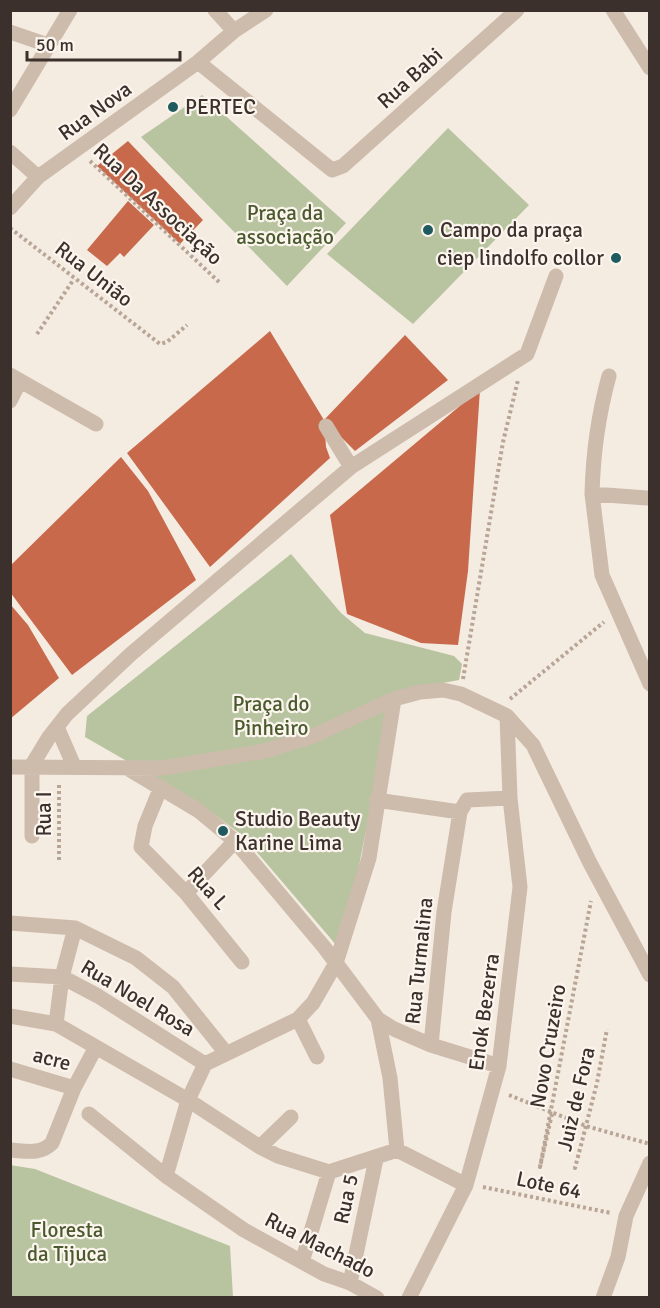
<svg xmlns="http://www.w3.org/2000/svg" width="660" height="1308" viewBox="0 0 660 1308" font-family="Signika,sans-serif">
	<rect width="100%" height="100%" fill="#f4ebe1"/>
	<path fill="#b8c4a0" d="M202,95L346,223L287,286L141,137Z
		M448,128L529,205L413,324L327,254Z
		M291,554L341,613L365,633L454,656L462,664L459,680L404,690L370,810L355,886L337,946L243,836L198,802L85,737L87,716Z
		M10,1165L35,1169L230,1246L233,1297H11Z"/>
	<path fill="#c8694b" d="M128,141L203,220L180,244L97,166Z
		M128,201L154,225L124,257L120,253L107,266L87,250Z
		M270,331L324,420L405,335L448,380L355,451L324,420L326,447L330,458L210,567L127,453Z
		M480,389L468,571L458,645L421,643L347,614L330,515Z
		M121,457L148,491L196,580L72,675L10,592V566Z
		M10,604L28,625L59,678L10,719Z"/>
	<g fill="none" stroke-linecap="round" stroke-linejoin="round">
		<path stroke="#b9a596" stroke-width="4" stroke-dasharray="3 3" stroke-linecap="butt" d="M90,161L219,282
			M10,228L160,344L167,342L187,325
			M37,334L74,279
			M463,679L503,442L518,380
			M510,699L604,622
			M59,785V862
			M509,1095L586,1126L650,1144
			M552,1114L540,1167L591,901
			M586,1126L575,1168L597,1083L607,1029
			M483,1187L611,1213"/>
		<path stroke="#cdbbac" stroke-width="15" d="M215,10L234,31
			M613,10L650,68
			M10,32L48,45
			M198,62L332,170L343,166L517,10
			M10,110L70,10
			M10,152L38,177
			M10,208L38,177L198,62L234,31L266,10
			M10,375L96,424
			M609,376C598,416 593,453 592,494L647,498
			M10,401L20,381
			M326,426L351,467
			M592,494L602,575L650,684
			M57,727L74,766
			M10,767L163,768L265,751L313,736L394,699L420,692L443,690L461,694L507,716L533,745L590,863L650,975
			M127,768L199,811L235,841L324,947L378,1019L390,1078L397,1150L466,1185
			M161,787L145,826L141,847L186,893L242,962
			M376,800L460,812
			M32,836V765L49,737L67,714L131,654L351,467L527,354L556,276
			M186,893L235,841
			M10,923L75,928L136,958L173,987L226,1053
			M10,974L62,977L98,996L205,1064
			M10,1016L56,1024L188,1100L260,1147L278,1156L329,1172L397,1150
			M298,1019L317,1057
			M378,1019L394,1029L431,1045
			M56,1024L62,977L75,928
			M499,1066L431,1045L444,912L460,812L467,800L510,798
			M10,1069L74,1088L96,1047
			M89,1114L166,1176L244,1230L324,1274L350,1283L377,1298
			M260,1147L291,1117
			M10,1150C26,1151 40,1155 52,1143L74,1088
			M166,1176L188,1100L205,1064L298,1019L313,1003L336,963L369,858L394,699
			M302,1262L329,1172
			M350,1283L376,1159
			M409,1298L466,1185L499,1066L520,887L510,798L507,716
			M603,1298L618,1257L626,1216L650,1163"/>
	</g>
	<g fill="#1f5a5e" stroke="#fbf5ee" stroke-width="2">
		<circle cx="173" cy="107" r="6"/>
		<circle cx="428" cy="230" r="6"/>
		<circle cx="616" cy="258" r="6"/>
		<circle cx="223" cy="831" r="6"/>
	</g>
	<g text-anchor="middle" stroke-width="4.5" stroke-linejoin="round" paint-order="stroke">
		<g font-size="21" fill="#3b302b" stroke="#fbf5ee">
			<text transform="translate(410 78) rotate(-42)" y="7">Rua Babi</text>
			<text transform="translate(95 111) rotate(-36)" y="7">Rua Nova</text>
			<text transform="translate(158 204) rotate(43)" y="7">Rua Da Associação</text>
			<text transform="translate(94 274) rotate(38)" y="7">Rua União</text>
			<text transform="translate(44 814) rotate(-90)" y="7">Rua I</text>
			<text transform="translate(208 888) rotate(48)" y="7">Rua L</text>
			<text transform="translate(419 961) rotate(-84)" y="7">Rua Turmalina</text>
			<text transform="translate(138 998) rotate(31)" y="7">Rua Noel Rosa</text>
			<text transform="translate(484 1012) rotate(-82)" y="7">Enok Bezerra</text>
			<text transform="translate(548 1046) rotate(-80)" y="7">Novo Cruzeiro</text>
			<text transform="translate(52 1059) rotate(15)" y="7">acre</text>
			<text transform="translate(576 1099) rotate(-77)" y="7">Juiz de Fora</text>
			<text transform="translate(549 1185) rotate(12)" y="7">Lote 64</text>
			<text transform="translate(346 1199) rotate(-78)" y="7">Rua 5</text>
			<text transform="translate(320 1245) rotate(27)" y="7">Rua Machado</text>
		</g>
		<g font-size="21" fill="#3b302b" stroke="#fbf5ee" text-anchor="start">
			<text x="185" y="114">PERTEC</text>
			<text x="440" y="237">Campo da praça</text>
			<text x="604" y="265" text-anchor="end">ciep lindolfo collor</text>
			<text x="235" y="826">Studio Beauty<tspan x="235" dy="24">Karine Lima</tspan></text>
		</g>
		<g font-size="21" fill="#4a5a2e" stroke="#fbf5ee">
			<text x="285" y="220">Praça da<tspan x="285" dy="24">associação</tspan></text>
			<text x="271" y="711">Praça do<tspan x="271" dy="24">Pinheiro</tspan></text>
			<text x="67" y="1237">Floresta<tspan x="67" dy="24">da Tijuca</tspan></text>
		</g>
	</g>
	<rect width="660" height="1308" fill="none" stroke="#3b302b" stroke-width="24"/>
	<path d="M27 51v9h153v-9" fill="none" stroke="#3b302b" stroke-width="3"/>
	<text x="36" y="51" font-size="18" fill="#3b302b" stroke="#fbf5ee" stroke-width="4.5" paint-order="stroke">50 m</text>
</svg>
